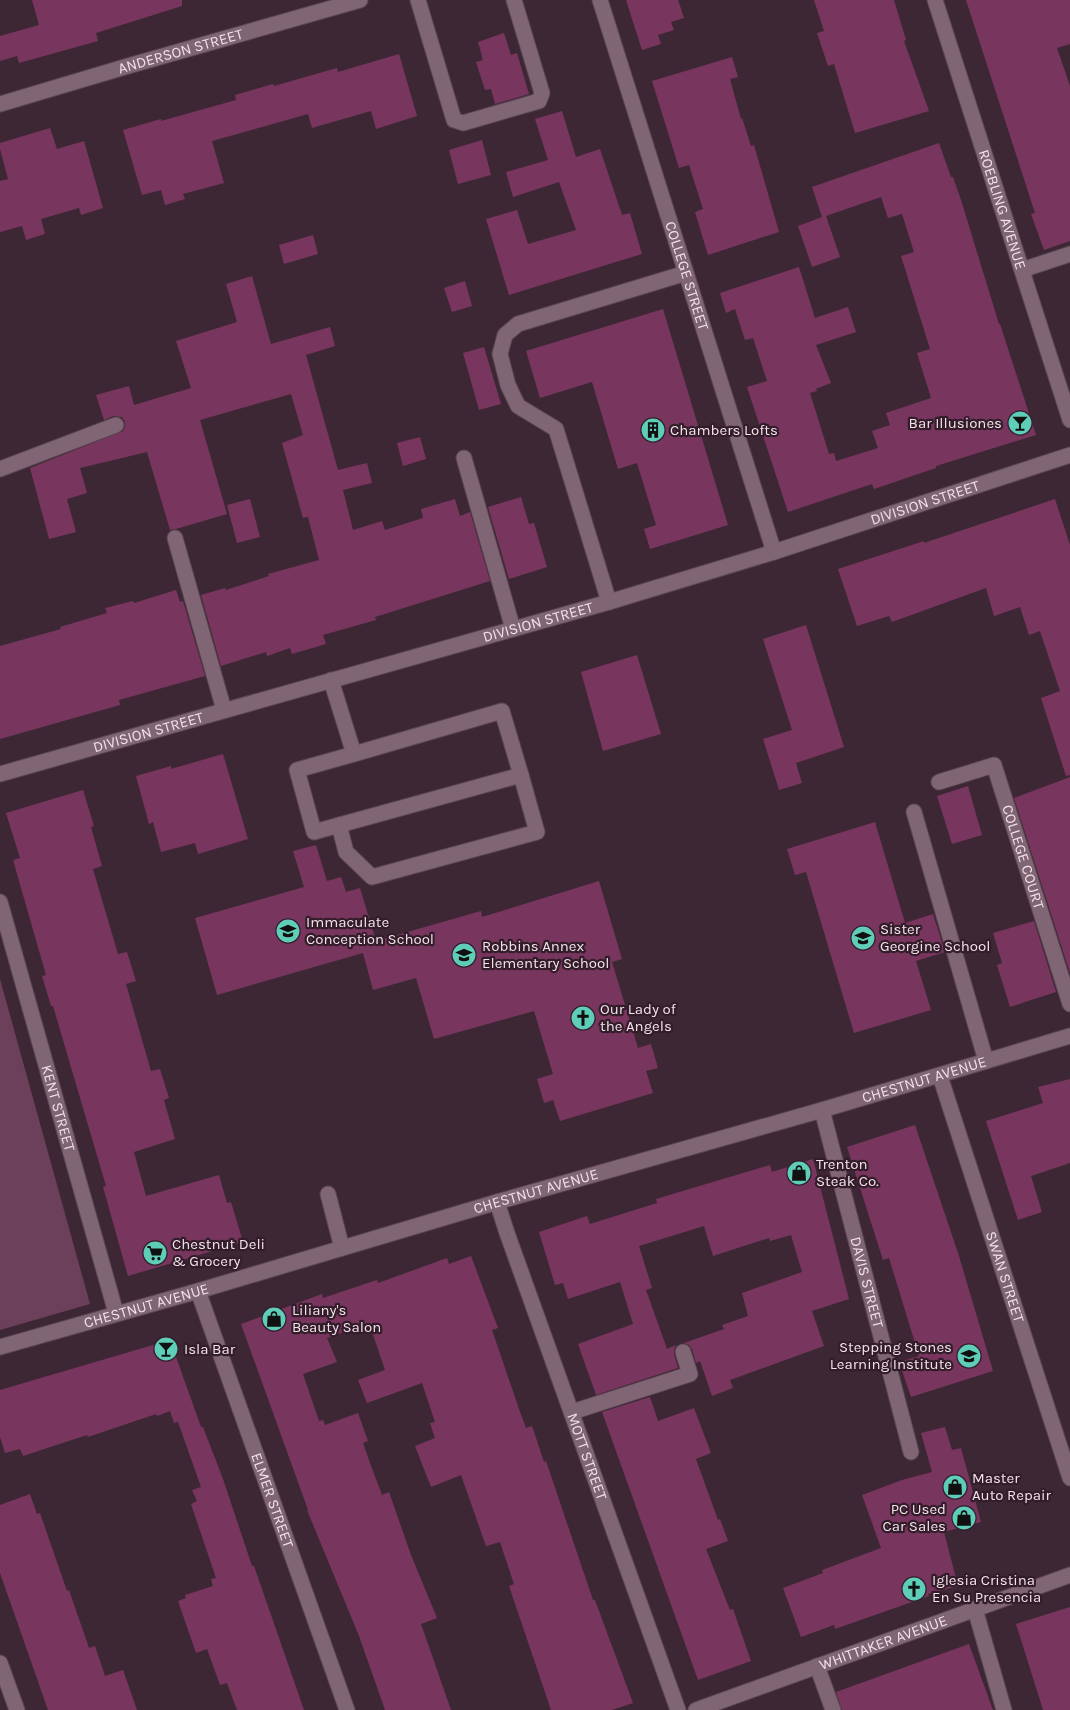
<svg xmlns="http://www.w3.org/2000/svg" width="1070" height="1710" viewBox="0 0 1070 1710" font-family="Karla,sans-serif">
	<rect width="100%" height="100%" fill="#3e2734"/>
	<path fill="#6c3f5a" d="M0,979L90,1304L0,1330Z"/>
	<path fill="#78365f" d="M32,0H182V6L96,33L98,41L19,63L17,56L0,61V36L39,25Z
		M626,0H678L684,18L671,22L674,30L658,35L661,44L642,50Z
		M814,0H894L906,40L904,41L929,111L855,133L834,64L828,66L817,33L824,31Z
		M966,0H1070V44L1057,48L1070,86V241L1044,250L1031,214L1035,213Z
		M504,33L511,55L517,53L529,94L495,104L491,89L485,90L476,62L483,60L478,42Z
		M399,54L417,116L376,129L371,111L312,128L308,114L212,141L224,183L183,194L185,199L165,205L161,190L142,195L123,130L161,119V121L236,100L235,95L273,84L274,86L337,68L338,72Z
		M732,57L738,77L730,79L741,119L742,118L751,146L754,145L779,232L708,255L695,212L703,209L689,165L679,168L652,81Z
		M562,111L576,157L600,149L622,215L630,213L642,254L509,295L486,219L517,210L528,244L576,230L559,182L513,197L506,172L548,160L535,119Z
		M50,128L57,149L84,141L103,208L81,215L79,208L41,219L45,234L26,240L22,226L0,232V181L8,179L0,149V143Z
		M482,140L491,175L458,184L449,150Z
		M939,143L951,177H953L961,200L999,324H1000L1036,435L936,466V468L874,489L872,484L788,512L747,387L767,381L753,338L745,340L735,309L726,313L720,293L799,267L815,318L848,307L856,332L816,345L831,383L816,389L817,391L810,393L829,454L834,453L836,461L878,448L872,431L890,425L886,413L931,398L917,353L930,349L901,256L914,252L902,214L888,218L881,197L826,216L840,257L812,267L798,226L822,217L812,187Z
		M313,235L318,254L284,264L279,245Z
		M252,276L271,344L330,327L335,346L306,355L338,470L367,463L372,483L343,490L353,530L382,521L385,530L423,518L421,509L455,499L460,516L470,512L490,581L375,617L376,620L323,635L326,644L292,654L290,648L267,656L266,652L221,666L201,595L225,588L226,590L269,576L268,574L319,560L308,517L303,518L282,443L303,435L291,394L200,420L227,514L176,529L170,530L147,452L80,468L87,493L67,499L76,532L49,539L30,468L123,431L125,427V422L122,417L113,416L104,420L96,395L129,386L134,405L191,388L176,341L237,322L226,284Z
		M465,281L472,306L452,312L444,288Z
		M663,309L728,525L650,549L644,529L656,525L637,463L618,469L592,382L540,398L526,351Z
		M484,347L501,404L479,410L463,353Z
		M420,437L426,459L403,466L397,443Z
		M521,497L529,524L534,523L547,567L509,579L488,507Z
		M250,499L260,537L237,543L227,505Z
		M1055,499L1070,545V775L1066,776L1041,698L1060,691L1040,631L1029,635L1020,607L994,616L986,588L892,622L889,616L857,626L838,569L924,541V543Z
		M176,590L180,602L183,601L205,676L119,700L120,705L0,739V646L61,629L60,627L107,613L105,608L133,601L134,603Z
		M806,625L844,747L796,763L802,783L779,790L763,739L792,730L763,639Z
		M637,655L661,734L603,751L581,672Z
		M223,754L248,839L198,854L195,843L161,852L153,822L149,824L136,776L171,766V769Z
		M1070,777V973L1014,798Z
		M968,786L982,835L952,844L937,796Z
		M83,790L94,826L91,827L102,866L93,869L100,893L118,954L127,952L136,981L126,984L151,1071L160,1069L169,1098L164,1100L175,1139L134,1152L146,1196L219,1175L227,1203L231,1202L243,1242L128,1276L103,1187L106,1186L53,1006H51L42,976L46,975L13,860L20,858L6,813Z
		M875,822L905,923L933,914L945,952L916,961L931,1010L854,1033L806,872L795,875L787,849Z
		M316,845L327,881L341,877L346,892L360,888L376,941L481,911L482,917L599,881L622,959L612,962L638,1048L651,1044L658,1068L646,1071L653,1093L560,1121L553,1100L544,1103L537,1079L553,1074L534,1011L434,1039L416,978L373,990L363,953L217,995L195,918L304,887L293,851Z
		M1034,921L1056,992L1010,1007L997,965L1002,963L993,933Z
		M1070,1079V1163L1031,1176L1042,1212L1018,1220L986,1121L1043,1103L1038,1087Z
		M915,1125L959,1256L993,1371L911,1397L899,1362L919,1356L889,1258L883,1260L847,1147Z
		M813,1159L849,1299L812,1311L824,1346L730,1380L733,1388L712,1396L700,1361L696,1363L692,1349L689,1345L684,1343L724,1329L722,1325L748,1316L742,1293L802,1272L791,1235L770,1241L769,1238L713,1256L704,1226L639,1246L652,1288L646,1290L667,1349L676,1345L674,1350V1354L678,1368L596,1395L578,1344L633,1324L620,1282L568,1299L563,1283L555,1285L539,1232L587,1216L590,1224L657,1203L656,1199L770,1165L772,1172Z
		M471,1256L498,1328L492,1330L519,1409L526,1428L532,1426L544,1462L546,1461L593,1600H595L633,1703L612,1710H551L509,1586L514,1584L500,1542L486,1546L461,1475L431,1487L415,1446L435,1438L430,1423L435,1422L422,1383L367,1403L358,1380L385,1370L369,1323L327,1338L337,1362L303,1374L319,1421L323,1420L325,1425L358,1413L368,1441L363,1443L370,1463L382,1495L389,1492L411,1555L437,1618L421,1624L451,1710H385L359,1636L307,1510H308L241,1324L322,1294L323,1298L377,1280L378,1283L447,1258L449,1264Z
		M170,1340L201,1427H203L223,1479L252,1566H254L304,1710H237L227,1683L220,1685L207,1649L196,1653L178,1601L186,1598L185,1595L213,1586L211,1579L216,1578L191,1504L197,1501L192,1490L201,1487L178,1422L174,1423L170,1411L157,1416L156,1414L88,1437L87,1435L23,1456L20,1449L5,1453L0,1437V1390Z
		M650,1397L658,1421L694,1408L711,1453L696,1459L718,1520L720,1519L728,1541L706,1549L730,1610L733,1609L751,1661L698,1680L602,1412Z
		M945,1427L952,1450L961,1448L981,1522L944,1532L958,1586L928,1594L929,1596L835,1629L834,1625L801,1637L783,1588L823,1573L822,1570L881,1548L862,1495L902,1480L932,1472L921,1433Z
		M30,1494L37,1514L40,1513L67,1591L69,1590L89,1648L95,1646L105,1676L123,1670L137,1710H48L0,1573V1505Z
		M1070,1607V1710H1043L1016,1624Z
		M969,1644L993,1710H842L836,1692Z"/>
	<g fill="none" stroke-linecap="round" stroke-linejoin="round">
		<defs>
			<g id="lane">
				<path d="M418,0L454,120L463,123L539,101L542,93L514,0"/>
				<path d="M1022,270L1070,254"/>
				<path d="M464,458L513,629"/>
				<path d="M0,469L116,425"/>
				<path d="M175,538L224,710"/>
				<path d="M609,602L556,429L518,406L508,385L500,354L505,335L518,324L686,273"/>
				<path d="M331,680L354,754L502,711L521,775L314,832L297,770L354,754"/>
				<path id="s1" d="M939,782L994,765L1070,1004"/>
				<path d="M914,812L986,1061"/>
				<path d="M339,825L346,852L372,877L537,832L521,775"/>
				<path d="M328,1194L342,1248"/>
				<path d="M572,1412L690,1374L683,1352"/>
				<path d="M975,1609L1004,1710"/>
				<path d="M817,1666L833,1710"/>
			</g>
			<g id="street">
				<path id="s2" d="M600,0L774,552"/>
				<path id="s3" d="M935,0L1070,420"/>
				<path id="s4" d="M0,104L128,66L360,0"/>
				<path id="s5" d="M0,774L609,602L774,552L1070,455"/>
				<path id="s6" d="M0,902L116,1313"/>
				<path id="s7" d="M940,1076L1070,1478"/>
				<path id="s8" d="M822,1110L911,1452"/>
				<path id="s9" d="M497,1202L507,1233L678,1710"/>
				<path id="s10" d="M198,1291L347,1710"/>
				<path id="s11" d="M0,1347L198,1291L497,1202L822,1110L1070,1036"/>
				<path d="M0,1663L17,1710"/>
				<path id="s12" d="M696,1710L1070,1575"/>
			</g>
		</defs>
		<use href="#lane" stroke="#5a4652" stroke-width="17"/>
		<use href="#street" stroke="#5a4652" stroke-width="17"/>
		<use href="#lane" stroke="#806574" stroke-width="15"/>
		<use href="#street" stroke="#806574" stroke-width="15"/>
	</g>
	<defs>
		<symbol id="bar-disc" viewBox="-11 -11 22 22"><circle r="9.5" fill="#5eceb8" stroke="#341d2a"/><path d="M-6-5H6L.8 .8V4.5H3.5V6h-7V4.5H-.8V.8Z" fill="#111"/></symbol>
		<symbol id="building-disc" viewBox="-11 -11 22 22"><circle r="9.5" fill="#5eceb8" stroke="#341d2a"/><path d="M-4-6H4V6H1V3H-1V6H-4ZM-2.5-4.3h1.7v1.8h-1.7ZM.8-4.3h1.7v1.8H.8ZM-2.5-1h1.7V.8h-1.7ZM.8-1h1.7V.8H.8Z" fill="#111"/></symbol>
		<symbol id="school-disc" viewBox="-11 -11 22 22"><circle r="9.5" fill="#5eceb8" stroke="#341d2a"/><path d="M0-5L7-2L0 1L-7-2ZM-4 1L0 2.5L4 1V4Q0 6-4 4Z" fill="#111"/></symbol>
		<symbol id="church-disc" viewBox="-11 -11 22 22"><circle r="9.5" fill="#5eceb8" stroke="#341d2a"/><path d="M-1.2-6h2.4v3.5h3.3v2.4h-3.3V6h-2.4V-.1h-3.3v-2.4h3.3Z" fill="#111"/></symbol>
		<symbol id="shop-disc" viewBox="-11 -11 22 22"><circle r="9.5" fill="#5eceb8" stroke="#341d2a"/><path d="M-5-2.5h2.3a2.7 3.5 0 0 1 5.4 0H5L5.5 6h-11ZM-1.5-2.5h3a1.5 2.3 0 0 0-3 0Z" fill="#111"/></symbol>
		<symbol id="supermarket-disc" viewBox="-11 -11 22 22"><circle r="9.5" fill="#5eceb8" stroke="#341d2a"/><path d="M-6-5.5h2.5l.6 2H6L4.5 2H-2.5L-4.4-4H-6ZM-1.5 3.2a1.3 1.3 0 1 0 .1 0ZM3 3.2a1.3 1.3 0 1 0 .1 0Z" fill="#111"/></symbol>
	</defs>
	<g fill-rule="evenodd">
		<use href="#bar-disc" x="1006" y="409" width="28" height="28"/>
		<use href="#building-disc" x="639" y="416" width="28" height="28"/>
		<use href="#school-disc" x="274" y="917" width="28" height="28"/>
		<use href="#school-disc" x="849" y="924" width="28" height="28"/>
		<use href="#school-disc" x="450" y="941" width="28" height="28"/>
		<use href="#church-disc" x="569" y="1004" width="28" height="28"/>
		<use href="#shop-disc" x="785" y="1159" width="28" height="28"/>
		<use href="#supermarket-disc" x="141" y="1239" width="28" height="28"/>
		<use href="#shop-disc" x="260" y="1305" width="28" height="28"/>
		<use href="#bar-disc" x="152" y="1335" width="28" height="28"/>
		<use href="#school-disc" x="955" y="1342" width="28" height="28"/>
		<use href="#shop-disc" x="941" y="1473" width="28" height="28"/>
		<use href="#shop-disc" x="950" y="1504" width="28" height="28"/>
		<use href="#church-disc" x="900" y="1575" width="28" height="28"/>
	</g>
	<g text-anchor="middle" stroke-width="4.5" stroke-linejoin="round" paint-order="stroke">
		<g font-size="15" fill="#f2e2ea" stroke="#341d2a">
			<text dy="5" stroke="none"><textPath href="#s4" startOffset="188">ANDERSON STREET</textPath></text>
			<text dy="5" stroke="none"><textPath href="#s3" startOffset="220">ROEBLING AVENUE</textPath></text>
			<text dy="5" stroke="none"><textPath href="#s2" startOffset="289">COLLEGE STREET</textPath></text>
			<text dy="5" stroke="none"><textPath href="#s5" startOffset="964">DIVISION STREET</textPath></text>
			<text dy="5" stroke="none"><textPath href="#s5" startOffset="559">DIVISION STREET</textPath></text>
			<text dy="5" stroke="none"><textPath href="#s5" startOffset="154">DIVISION STREET</textPath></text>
			<text dy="5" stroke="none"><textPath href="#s1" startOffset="154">COLLEGE COURT</textPath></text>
			<text dy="5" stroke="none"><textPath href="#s11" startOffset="962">CHESTNUT AVENUE</textPath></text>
			<text dy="5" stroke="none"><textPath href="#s6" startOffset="214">KENT STREET</textPath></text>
			<text dy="5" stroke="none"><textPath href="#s11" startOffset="558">CHESTNUT AVENUE</textPath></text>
			<text dy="5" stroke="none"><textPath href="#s7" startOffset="211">SWAN STREET</textPath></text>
			<text dy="5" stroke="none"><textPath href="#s8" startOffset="178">DAVIS STREET</textPath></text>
			<text dy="5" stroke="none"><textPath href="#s11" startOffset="152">CHESTNUT AVENUE</textPath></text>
			<text dy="5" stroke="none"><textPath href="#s9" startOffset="270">MOTT STREET</textPath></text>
			<text dy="5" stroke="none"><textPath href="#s10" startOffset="222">ELMER STREET</textPath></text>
			<text dy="5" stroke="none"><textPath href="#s12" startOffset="199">WHITTAKER AVENUE</textPath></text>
		</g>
		<g font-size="15" fill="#f2e2ea" stroke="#341d2a" text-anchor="start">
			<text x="1002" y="428" text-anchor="end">Bar Illusiones</text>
			<text x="670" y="435">Chambers Lofts</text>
			<text x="306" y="927">Immaculate<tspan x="306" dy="17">Conception School</tspan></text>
			<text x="880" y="934">Sister<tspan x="880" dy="17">Georgine School</tspan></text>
			<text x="482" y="951">Robbins Annex<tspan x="482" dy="17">Elementary School</tspan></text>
			<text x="600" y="1014">Our Lady of<tspan x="600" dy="17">the Angels</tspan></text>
			<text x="816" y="1169">Trenton<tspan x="816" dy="17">Steak Co.</tspan></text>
			<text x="172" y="1249">Chestnut Deli<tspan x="172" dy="17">&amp; Grocery</tspan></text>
			<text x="292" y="1315">Liliany's<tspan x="292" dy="17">Beauty Salon</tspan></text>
			<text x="952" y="1352" text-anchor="end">Stepping Stones<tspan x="952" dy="17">Learning Institute</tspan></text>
			<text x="184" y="1354">Isla Bar</text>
			<text x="972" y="1483">Master<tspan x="972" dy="17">Auto Repair</tspan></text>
			<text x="946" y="1514" text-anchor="end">PC Used<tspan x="946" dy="17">Car Sales</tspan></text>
			<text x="932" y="1585">Iglesia Cristina<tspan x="932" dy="17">En Su Presencia</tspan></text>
		</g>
	</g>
</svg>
